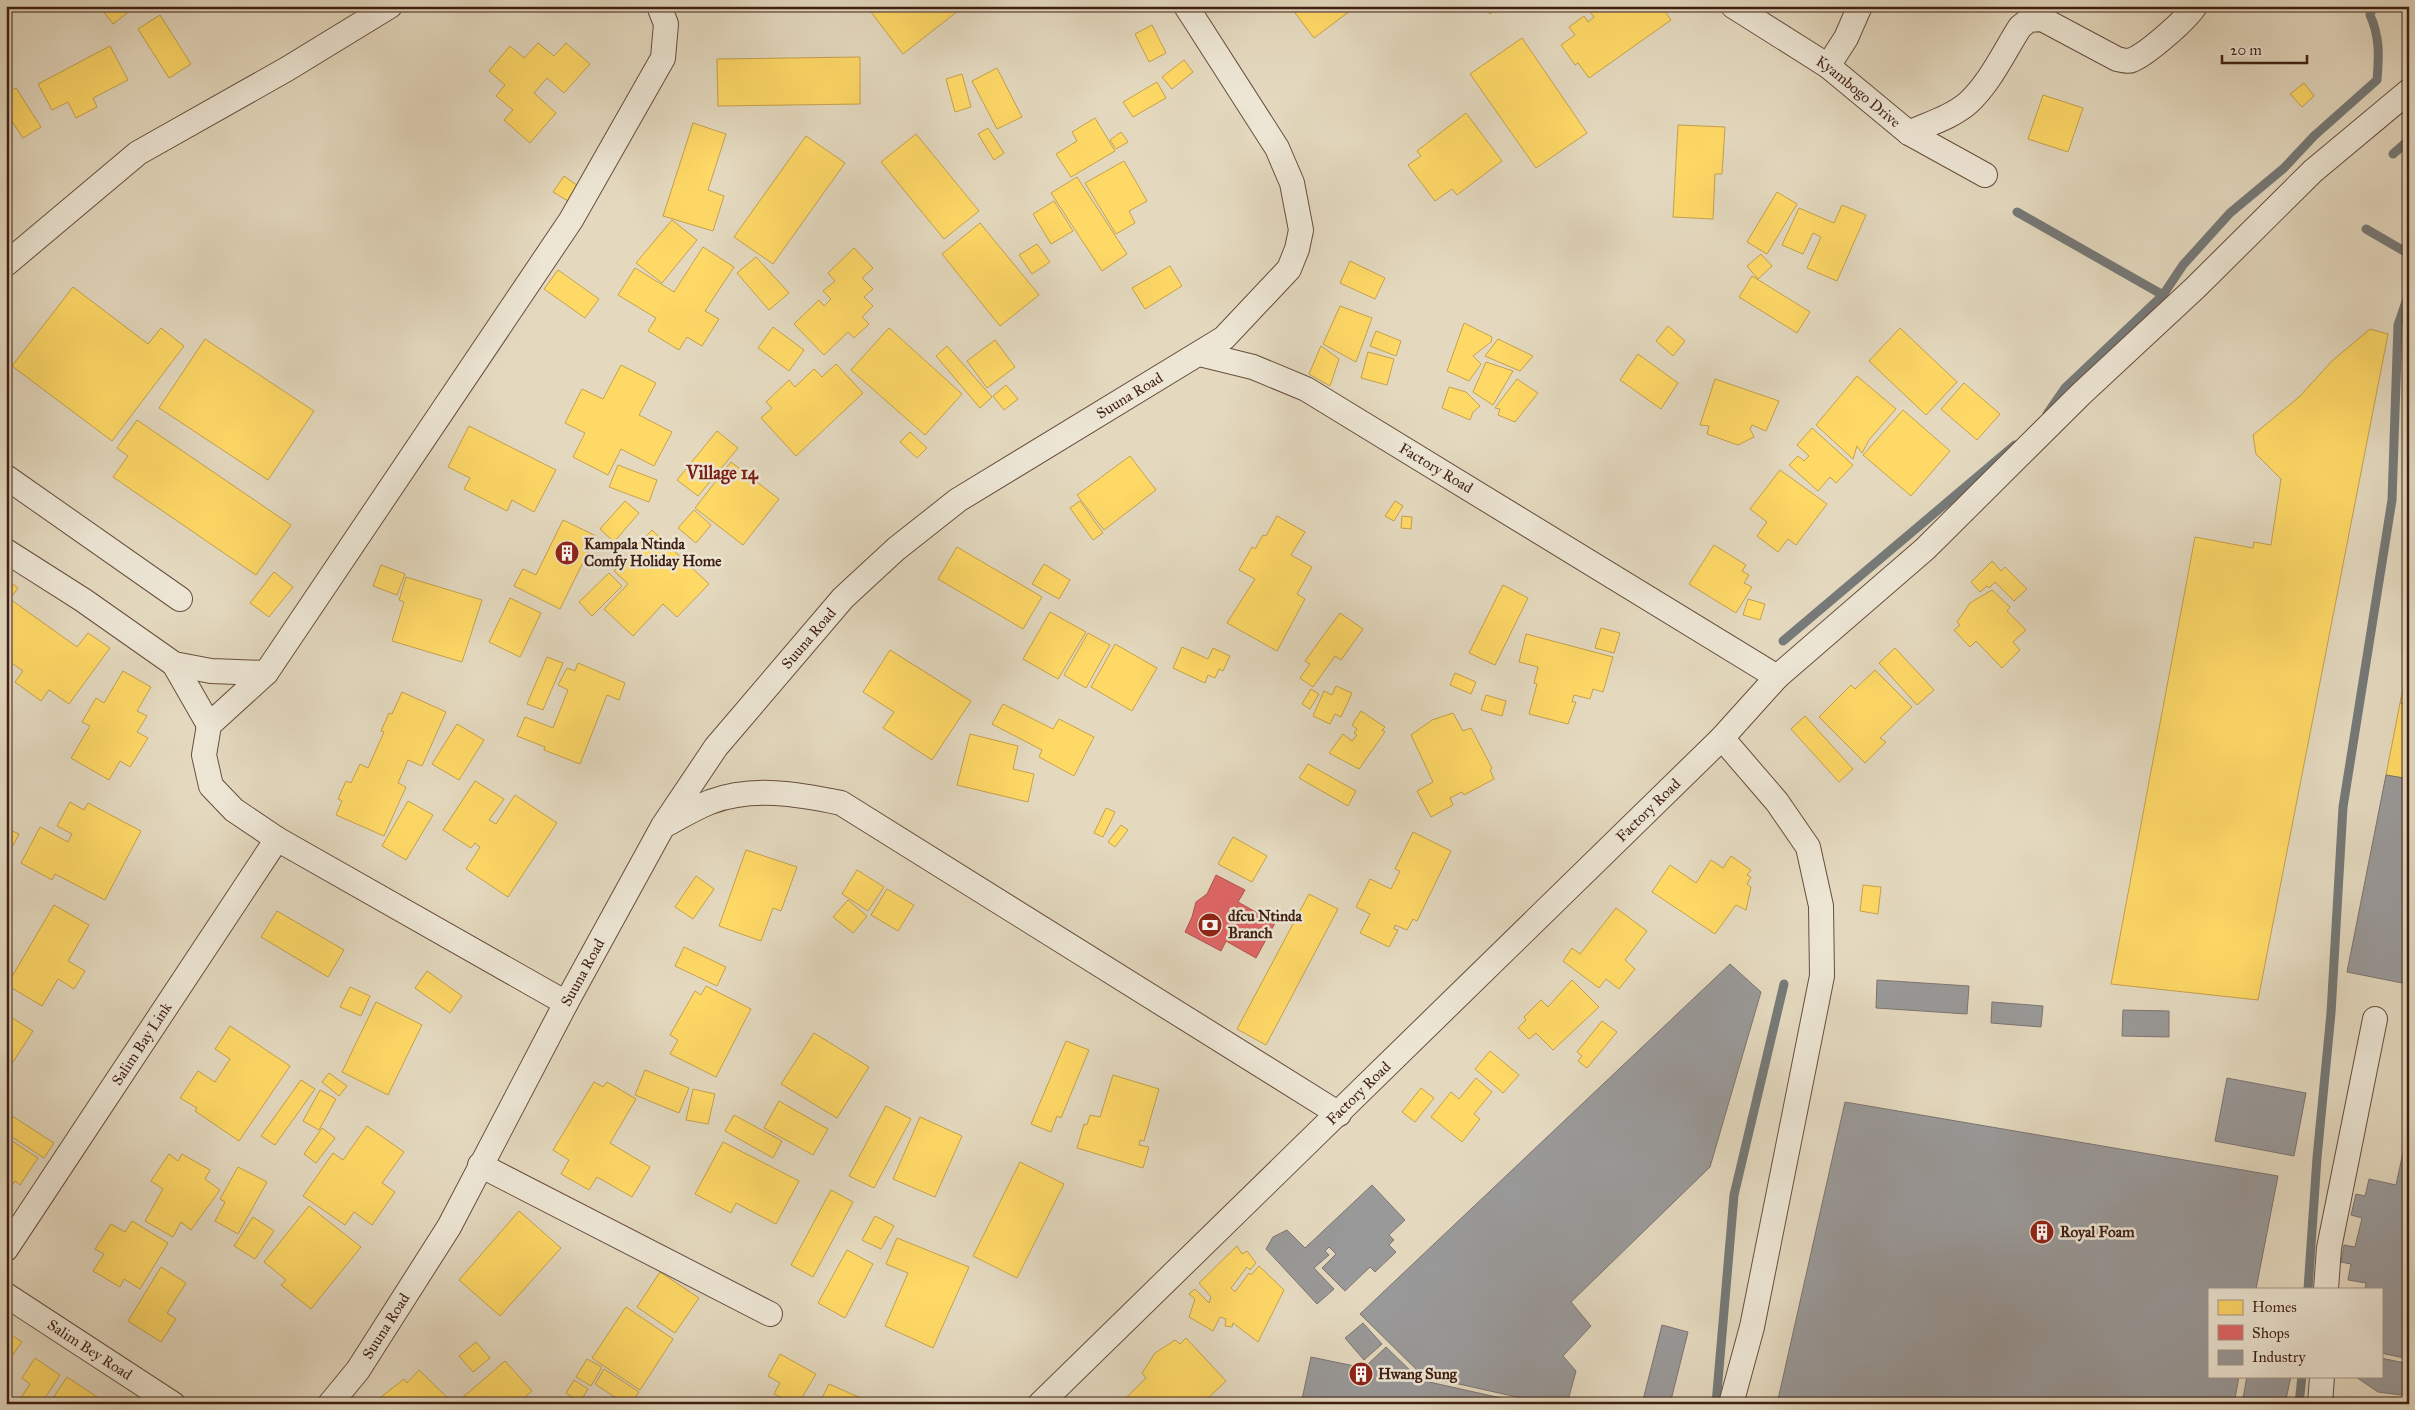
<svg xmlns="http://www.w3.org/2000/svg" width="2415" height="1410" viewBox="0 0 2415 1410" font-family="'IM FELL Great Primer',serif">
	<rect width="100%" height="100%" fill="#e4d9bf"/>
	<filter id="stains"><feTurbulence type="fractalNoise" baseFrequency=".004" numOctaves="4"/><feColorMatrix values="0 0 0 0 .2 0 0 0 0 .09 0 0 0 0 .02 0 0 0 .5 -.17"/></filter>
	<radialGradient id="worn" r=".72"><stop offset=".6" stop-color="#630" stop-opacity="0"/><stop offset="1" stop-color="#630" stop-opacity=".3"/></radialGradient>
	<path fill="#ffd966" stroke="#c5a14d" d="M99,6H136L113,24Z
		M878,6H962L963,7L903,54L871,12Z
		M1304,6H1353L1354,8L1314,38L1295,13Z
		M1482,6H1499L1490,14Z
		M1599,6H1661L1671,20L1589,78L1578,63L1575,65L1561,45L1575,35L1569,27L1584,16L1588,22L1594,17L1590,12Z
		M160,15L191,64L169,78L138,29Z
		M1152,25L1166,53L1149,62L1135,34Z
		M1522,38L1587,133L1536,168L1470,74Z
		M538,43L554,56L566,43L590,64L564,93L547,78L534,93L556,113L530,143L504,120L513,110L496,96L505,85L489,71L510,46L524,58Z
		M110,46L128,80L93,98L97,107L76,118L68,102L52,110L38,84Z
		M860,57V104L718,106L717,59Z
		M1184,60L1193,72L1172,89L1162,77Z
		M997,68L1022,117L997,129L972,81Z
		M962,74L971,107L955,112L946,79Z
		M1157,82L1166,98L1133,117L1123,102Z
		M2304,83L2314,96L2302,107L2290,94Z
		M16,88L41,127L23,138L6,112V94Z
		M2043,95L2083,108L2068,152L2028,139Z
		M1466,113L1502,161L1457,195L1452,189L1435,201L1408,165L1421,156L1417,151Z
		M1095,118L1115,151L1071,177L1056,154L1077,141L1072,132Z
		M693,123L726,134L708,190L724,196L713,231L663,216Z
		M1678,125L1725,127L1722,174H1715L1713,219L1673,217Z
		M988,128L1004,153L994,160L978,134Z
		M1121,132L1128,142L1116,149L1110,140Z
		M916,134L979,211L944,239L881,162Z
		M806,136L845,163L773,264L734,237Z
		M1124,161L1147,201L1129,211L1135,223L1116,234L1085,183Z
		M564,176L578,186L568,201L553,192Z
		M1077,177L1127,254L1102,271L1051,193Z
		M1777,192L1797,204L1767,254L1747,242Z
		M1054,201L1073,231L1051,244L1033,214Z
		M1842,205L1866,215L1837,281L1807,268L1821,237L1813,233L1803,254L1782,245L1799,208L1834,223Z
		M672,220L697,240L662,283L636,263Z
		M980,223L1039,295L1000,326L942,254Z
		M1037,244L1050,262L1032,274L1019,255Z
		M703,247L734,267L705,311L719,319L702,346L687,337L679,350L648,331L656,318L618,295L635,268L674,292Z
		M854,248L873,268L862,278L873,289L864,297L873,306L862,317L869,324L854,338L848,332L824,355L794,324L819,300L824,306L831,299L823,291L835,281L828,273Z
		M1761,254L1772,266L1758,279L1747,266Z
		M756,257L789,293L769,310L737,273Z
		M1350,261L1385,278L1375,299L1340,283Z
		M1170,266L1182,286L1145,309L1132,288Z
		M558,270L599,299L585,318L544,289Z
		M1752,276L1810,312L1797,333L1739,297Z
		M73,287L148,344L161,328L184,346L112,441L12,366Z
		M1340,306L1372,318L1356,362L1323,344Z
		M1464,323L1492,337L1491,342L1473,356L1481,364L1469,381L1447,371Z
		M1668,326L1685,341L1673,356L1656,341Z
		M773,327L804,350L789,371L758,348Z
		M889,328L962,394L925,435L851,370Z
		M1900,328L1957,382L1926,415L1869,361Z
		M2370,329L2388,334L2258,1000L2111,984L2195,537L2253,548L2254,542L2271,545L2281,479L2256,454L2253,435L2299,397L2332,361Z
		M1376,331L1401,341L1396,356L1370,346Z
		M205,339L314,411L268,480L159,408Z
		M1498,339L1533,356L1520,371L1485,356Z
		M995,340L1015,367L987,388L967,361Z
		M947,346L992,397L980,408L936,356Z
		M1321,346L1339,359L1330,386L1309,374Z
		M1368,352L1394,359L1387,385L1361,378Z
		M1638,354L1678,383L1661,409L1620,380Z
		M1486,362L1513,371L1493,405L1473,392Z
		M836,364L863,393L796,456L761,418L772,408L766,402L789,380L795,387L814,369L822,377Z
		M621,365L656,383L639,415L672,432L654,466L621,449L608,475L573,457L585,433L565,423L582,389L603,399Z
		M1857,376L1896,409L1869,440L1862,453L1857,446L1853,459L1816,425Z
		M1517,379L1538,393L1515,422L1498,415L1500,409L1495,408Z
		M1715,379L1779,401L1766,431L1752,425L1750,429L1754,437L1738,445L1707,434L1709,426L1700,425Z
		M1964,383L2000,414L1977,440L1941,409Z
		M1006,385L1018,399L1004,410L993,396Z
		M1449,387L1466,392L1480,406L1473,412L1470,420L1442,408Z
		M1903,410L1950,451L1911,496L1863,455Z
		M137,420L291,525L256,575L113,477L128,456L117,448Z
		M469,426L556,470L534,512L512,500L507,511L464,489L470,478L448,467Z
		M1812,428L1853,465L1836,483L1830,477L1818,491L1789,465L1798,456L1804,461L1809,456L1797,445Z
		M717,431L738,448L698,496L677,480Z
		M910,432L927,448L917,458L900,442Z
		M1130,456L1156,490L1104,530L1077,495Z
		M731,462L779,499L743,545L695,508Z
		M618,465L657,480L649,502L609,487Z
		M1780,470L1827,504L1796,545L1788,539L1778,552L1757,536L1767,522L1750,509Z
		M625,501L639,513L614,542L600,529Z
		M1080,501L1103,533L1093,540L1070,508Z
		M1395,501L1403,506L1394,521L1385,516Z
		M694,510L711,525L696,543L678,528Z
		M1277,516L1305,532L1291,555L1312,567L1297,594L1305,599L1277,651L1227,623L1255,579L1239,570L1252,547L1255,549L1263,535L1266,536Z
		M1402,516L1412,517L1411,529L1401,528Z
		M563,520L596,536L560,609L514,586L523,569L536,575Z
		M652,530L709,584L677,617L663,604L633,636L604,609L628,584L614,571Z
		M1714,545L1746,565L1742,571L1749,575L1744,583L1752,587L1736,613L1689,584Z
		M957,547L1042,597L1023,629L938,579Z
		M1992,561L2001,571L2005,567L2027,589L2014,601L1995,582L1989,588L1987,586L1980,592L1971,582Z
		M1044,564L1070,580L1059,599L1032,584Z
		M381,565L405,574L397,595L373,586Z
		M274,572L293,587L269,617L250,603Z
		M609,573L622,586L592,616L579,602Z
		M406,577L482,600L462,662L392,641L404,602L399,600Z
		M6,579L18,588L10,599L77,647L88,633L110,648L69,704L49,690L41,701L15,682L23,671L6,659Z
		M1503,585L1528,598L1495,665L1469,653Z
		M1992,590L2010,607L2007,611L2026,630L2013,642L2020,650L2002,668L1976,641L1970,647L1954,630L1960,625L1957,622L1970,603Z
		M510,598L541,613L520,657L489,642Z
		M1748,599L1765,604L1760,620L1743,615Z
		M1050,612L1086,632L1058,679L1023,659Z
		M1340,613L1363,629L1341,660L1335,656L1313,687L1300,678L1310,664L1305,661Z
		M1601,628L1620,633L1614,653L1595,648Z
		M1088,633L1110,645L1086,688L1064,675Z
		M1526,634L1613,657L1603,692L1593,689L1590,699L1574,695L1572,702H1576L1568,724L1529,714L1537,684L1534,683L1538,667L1519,662Z
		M1115,644L1157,668L1132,711L1091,687Z
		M1182,647L1208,659L1213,648L1230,656L1223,671L1219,669L1215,678L1208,675L1205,683L1173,668Z
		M1895,648L1934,690L1917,705L1879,663Z
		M890,650L971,701L932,760L883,728L894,712L863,692Z
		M547,657L563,663L543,710L527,704Z
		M2409,661V704L2400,703Z
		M578,663L625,683L619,700L607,695L580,764L544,750L545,747L517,736L525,717L553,728L568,690L558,685L567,668L575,671Z
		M1875,670L1912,707L1880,738L1886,742L1865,763L1819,717L1851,685L1855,689Z
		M123,671L151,687L137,711L147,716L137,732L148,738L130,767L120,761L109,780L71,758L90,726L82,722L96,698L104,703Z
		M1455,673L1476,682L1471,694L1450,685Z
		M1336,686L1352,693L1341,717L1335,714L1330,724L1313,716L1324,691L1332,695Z
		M1311,689L1319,694L1310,709L1302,704Z
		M402,692L446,712L422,766L408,760L398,783L406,787L384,836L336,815L342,801L338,799L346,781L351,783L360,764L368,768L384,732L381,731L389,713L392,714Z
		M1486,695L1506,701L1502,716L1481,710Z
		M2400,703L2409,704V779L2386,775Z
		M1003,704L1053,729L1059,719L1094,737L1074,776L1039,757L1042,750L992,724Z
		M1361,711L1385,727L1382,730L1385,732L1359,769L1329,753L1343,734L1352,741L1357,735L1354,733L1357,729L1352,725Z
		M1453,713L1463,731L1471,728L1492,768L1490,770L1494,779L1464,795L1462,792L1450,798L1453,805L1431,817L1417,791L1433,782L1411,735L1432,720Z
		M1805,716L1853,769L1839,782L1791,729Z
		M457,724L484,740L459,780L432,764Z
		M970,734L1018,746L1013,769L1034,774L1028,802L957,785Z
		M1308,764L1356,791L1348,806L1299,778Z
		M475,781L504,799L489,820L496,824L515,795L557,823L508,897L466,869L480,847L475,843L471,848L443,830Z
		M408,801L433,815L406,860L382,846Z
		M70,802L84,810L88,803L141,831L105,900L55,874L52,880L21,863L40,827L68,842L72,834L57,826Z
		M1106,808L1115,812L1103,837L1094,833Z
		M1121,825L1128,830L1115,847L1108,842Z
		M6,828L19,834L6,859Z
		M1413,832L1451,851L1417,921L1413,919L1407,930L1395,925L1394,929L1398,930L1389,947L1360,933L1370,914L1356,907L1370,879L1391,889L1400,871L1395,869Z
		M1233,837L1267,856L1252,882L1218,864Z
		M746,850L797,867L781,911L773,908L761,941L719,926Z
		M1731,856L1751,870L1747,875L1751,877L1747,884L1751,887L1746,910L1736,905L1715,934L1652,892L1670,865L1696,883L1711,860L1723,868Z
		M857,870L884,887L868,911L842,894Z
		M696,876L714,889L693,919L675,907Z
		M1863,885L1881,887L1878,914L1860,911Z
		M887,889L914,905L898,931L871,915Z
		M1309,894L1338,909L1266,1045L1237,1029Z
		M848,900L867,916L853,933L833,917Z
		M54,905L89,925L68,961L85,971L74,989L58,979L42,1006L7,985Z
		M1616,908L1647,931L1625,960L1635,969L1619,989L1606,979L1599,988L1563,961L1572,948L1580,954Z
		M277,911L344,950L328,977L261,937Z
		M684,947L726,967L717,986L675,966Z
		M427,971L462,996L450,1013L415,988Z
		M1572,980L1599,1007L1553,1050L1536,1033L1529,1039L1518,1028L1526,1020L1524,1017L1541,1000L1548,1007Z
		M706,986L751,1009L716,1077L670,1054L678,1040L670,1035L695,991L701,995Z
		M350,987L370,996L361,1016L340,1007Z
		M376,1002L422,1025L388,1095L342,1072Z
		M6,1014L33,1031L6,1073Z
		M1602,1021L1617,1032L1587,1068L1578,1061L1582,1056L1577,1052Z
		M230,1026L290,1066L239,1141L195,1111L197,1108L180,1098L198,1071L215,1082L230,1059L215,1049Z
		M814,1033L869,1067L837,1118L781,1084Z
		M1066,1041L1089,1050L1061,1118L1057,1116L1051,1132L1031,1124Z
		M1490,1051L1519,1075L1503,1093L1475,1069Z
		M645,1070L689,1088L679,1113L635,1095Z
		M329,1073L347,1086L339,1096L322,1082Z
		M1113,1075L1159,1089L1144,1141L1140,1140L1139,1145L1149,1147L1143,1168L1077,1148L1084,1124L1087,1125L1090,1115L1100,1117Z
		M1476,1078L1492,1092L1474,1114L1480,1119L1462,1142L1431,1117L1451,1092L1459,1099Z
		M301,1080L315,1089L275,1145L261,1136Z
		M594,1082L603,1087L607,1082L636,1099L610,1143L650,1167L632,1197L597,1177L589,1190L561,1174L569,1160L553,1150Z
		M1421,1088L1434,1098L1415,1122L1402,1112Z
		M693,1089L715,1094L708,1124L686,1120Z
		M320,1090L336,1099L319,1130L303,1121Z
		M779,1101L828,1129L813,1155L764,1128Z
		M886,1106L911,1119L874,1188L849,1176Z
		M6,1112L54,1143L44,1158L6,1133Z
		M734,1115L782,1141L773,1158L725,1131Z
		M920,1117L962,1136L935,1197L893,1179Z
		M367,1126L404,1152L382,1183L395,1192L372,1225L354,1212L345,1225L303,1196L333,1153L343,1160Z
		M322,1128L335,1138L316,1163L304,1154Z
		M6,1137L38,1158L20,1185L15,1181L6,1195Z
		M723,1142L799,1181L776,1224L736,1203L731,1213L695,1194Z
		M169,1154L178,1161L182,1154L210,1170L205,1179L220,1190L191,1230L181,1222L173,1237L145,1221L163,1189L151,1181Z
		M1020,1162L1064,1184L1017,1278L973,1256Z
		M238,1167L267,1182L238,1234L215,1221L225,1202L220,1199Z
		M831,1190L853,1202L813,1277L791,1265Z
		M309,1206L361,1247L311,1309L281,1285L286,1280L264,1262Z
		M519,1211L561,1248L500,1316L459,1280Z
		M875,1216L894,1226L881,1249L862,1240Z
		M253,1217L274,1231L255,1259L234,1246Z
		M132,1221L168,1243L140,1289L124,1279L120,1287L93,1271L104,1254L95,1249L111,1224L125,1232Z
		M897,1238L969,1267L933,1348L885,1326L908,1273L886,1264Z
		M1237,1246L1242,1254L1247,1251L1256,1263L1250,1270L1247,1267L1231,1288L1235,1292L1249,1273L1251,1275L1259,1266L1284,1290L1258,1342L1233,1323L1232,1327L1225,1326L1226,1319L1220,1317L1213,1331L1189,1317L1195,1299L1189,1294L1195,1289L1209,1303L1211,1297L1199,1283Z
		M847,1250L873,1264L845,1318L818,1303Z
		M161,1267L186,1283L167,1313L176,1319L161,1342L128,1321Z
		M660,1272L699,1298L675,1333L637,1307Z
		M626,1307L673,1339L640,1390L592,1358Z
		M6,1331L22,1342L6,1364Z
		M1186,1338L1226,1381L1202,1404H1179L1177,1401L1174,1404H1128L1124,1400L1146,1378L1142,1373L1155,1353L1175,1340L1180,1344Z
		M476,1342L490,1358L473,1372L459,1356Z
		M780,1354L816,1374L798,1404H793L774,1394L780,1383L768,1376Z
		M35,1358L60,1375L41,1404H17L30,1384L22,1378Z
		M587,1359L602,1367L591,1386L576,1377Z
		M505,1361L532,1391L517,1404H455Z
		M604,1369L639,1392L631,1404H625L595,1384Z
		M419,1370L454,1404H372L404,1379L407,1383Z
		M67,1377L103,1401L101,1404H49Z
		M574,1380L588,1389L580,1402L566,1393Z
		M829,1384L872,1403L819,1404Z"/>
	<path fill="#e06666" stroke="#b0514d" d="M1216,875L1245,890L1238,902L1275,923L1256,958L1226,941L1221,951L1185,932L1192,917L1196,902L1207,894Z"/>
	<path fill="#999" stroke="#7e7471" d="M2386,775L2409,779L2407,984L2347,972Z
		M1730,964L1761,992L1710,1167L1571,1302L1591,1326L1563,1356L1576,1371L1567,1404H1548L1423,1376L1360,1314Z
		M1877,980L1969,986L1967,1014L1876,1008Z
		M1992,1002L2043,1006L2041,1027L1991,1023Z
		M2123,1010L2169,1011V1037L2122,1036Z
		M2227,1078L2306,1093L2294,1156L2215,1141Z
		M1845,1102L2278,1176L2256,1289H2209V1376H2239L2234,1404H1777Z
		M2407,1134H2409V1359L2381,1353V1289H2365L2366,1283L2348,1280L2351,1264L2341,1262L2344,1245L2355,1247L2362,1218L2351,1215L2356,1194L2365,1196L2369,1179L2396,1185Z
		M1372,1185L1405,1220L1389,1235L1394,1240L1389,1245L1396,1252L1375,1272L1370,1267L1345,1291L1322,1268L1336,1254L1329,1247L1325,1251L1329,1255L1314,1268L1334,1289L1317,1304L1266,1249L1273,1237L1287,1230L1305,1248Z
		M1363,1323L1382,1344L1364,1360L1345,1338Z
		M1662,1325L1688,1332L1670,1404H1642Z
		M1386,1347L1420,1380L1528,1404H1301L1311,1357L1364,1368Z
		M2381,1358L2409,1364V1396L2378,1392L2356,1377L2381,1376Z
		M2247,1376H2291L2285,1404H2242Z"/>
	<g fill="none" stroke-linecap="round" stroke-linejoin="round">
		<path stroke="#767a79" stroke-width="9" d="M2393,154L2409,140
			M2017,212L2163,295
			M2366,229L2409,254
			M2047,414L2065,388L2163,295L2183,265L2230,213L2284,168L2314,136L2377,80C2379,56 2380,37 2370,15L2373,6
			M1783,641L2015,445
			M2308,1289L2317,1158L2331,1013L2343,807L2392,500L2398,325L2409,293
			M1716,1404L1734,1195L1784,984
			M2299,1404L2302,1376"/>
		<defs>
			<g id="minor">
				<path id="s1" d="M1733,6L1828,66L1909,133L1985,175"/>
				<path d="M1828,66L1846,38L1860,6"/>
				<path d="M1909,133C1928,124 1952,117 1968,103C1990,83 2004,52 2020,27L2029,20L2042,19L2117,59C2122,60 2128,62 2132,60C2147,54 2186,20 2195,6"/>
				<path d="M6,264L138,153L287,69L390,6"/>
				<path d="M6,477L180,599"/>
				<path d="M6,551L83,600L174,664L211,671L266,673"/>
				<path d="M174,664L209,725"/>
				<path d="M1777,677L1925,549L2081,394L2195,288L2313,171L2409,91"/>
				<path d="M1722,738L1777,802L1808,847L1821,906L1822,976L1752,1327L1731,1404"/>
				<path d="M665,825C680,817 695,808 710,802C753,786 798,794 841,803L1339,1114"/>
				<path d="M566,1003L277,839L234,810L211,786L204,755L209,725L266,673L571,220L663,58L666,24L659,6"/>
				<path d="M480,1165L770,1314"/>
				<path id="s2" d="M6,1249L277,839"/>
				<path d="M2326,1289L2329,1248L2375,1019"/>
				<path id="s3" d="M6,1295L173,1404"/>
				<path id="s4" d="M330,1404L358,1370L449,1227L566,1003L663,826L716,747L843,598L896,549L958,500L1224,338L1289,269L1297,249L1301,230L1292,183L1277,148L1186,6"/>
				<path id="s5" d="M1040,1404L1722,738L1777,677L1306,389L1253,367L1200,354"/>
				<path d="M2320,1404L2322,1376"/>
			</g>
		</defs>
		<use href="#minor" stroke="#684e3e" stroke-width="26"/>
		<use href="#minor" stroke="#ede6d5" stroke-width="24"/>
	</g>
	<defs>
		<symbol id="building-disc" viewBox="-11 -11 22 22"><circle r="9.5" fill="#8f2418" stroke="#ede6d5"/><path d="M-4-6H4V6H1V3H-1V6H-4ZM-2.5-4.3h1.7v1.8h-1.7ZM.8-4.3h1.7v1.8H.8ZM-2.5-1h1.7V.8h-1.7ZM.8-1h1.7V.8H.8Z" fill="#fff"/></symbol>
		<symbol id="bank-disc" viewBox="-11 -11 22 22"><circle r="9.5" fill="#8f2418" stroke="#ede6d5"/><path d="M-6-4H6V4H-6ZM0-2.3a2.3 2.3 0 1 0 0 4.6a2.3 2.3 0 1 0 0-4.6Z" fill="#fff"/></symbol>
	</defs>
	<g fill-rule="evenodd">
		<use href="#building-disc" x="553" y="539" width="28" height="28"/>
		<use href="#bank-disc" x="1196" y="911" width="28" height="28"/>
		<use href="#building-disc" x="2028" y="1218" width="28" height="28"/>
		<use href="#building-disc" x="1347" y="1360" width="28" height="28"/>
	</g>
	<g text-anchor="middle" stroke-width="5" stroke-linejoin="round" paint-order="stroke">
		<g font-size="15" fill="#3f1f13" stroke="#ede6d5">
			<text dy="5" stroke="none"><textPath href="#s1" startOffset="152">Kyambogo Drive</textPath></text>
			<text dy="5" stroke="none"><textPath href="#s4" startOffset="1311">Suuna Road</textPath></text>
			<text transform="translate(1436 468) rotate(31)" y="5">Factory Road</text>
			<text dy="5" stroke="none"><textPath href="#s4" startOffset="906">Suuna Road</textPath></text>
			<text dy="5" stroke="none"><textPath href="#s5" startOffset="850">Factory Road</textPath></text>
			<text dy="5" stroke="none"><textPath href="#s4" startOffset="501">Suuna Road</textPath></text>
			<text dy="5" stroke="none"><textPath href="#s2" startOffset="246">Salim Bay Link</textPath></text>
			<text dy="5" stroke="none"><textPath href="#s5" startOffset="445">Factory Road</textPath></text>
			<text dy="5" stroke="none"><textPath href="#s4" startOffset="96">Suuna Road</textPath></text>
			<text dy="5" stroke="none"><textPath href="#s3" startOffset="100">Salim Bey Road</textPath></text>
		</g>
		<g font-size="15" font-weight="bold" fill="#3f1f13" stroke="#ede6d5" text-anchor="start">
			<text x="584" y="549">Kampala Ntinda<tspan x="584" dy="17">Comfy Holiday Home</tspan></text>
			<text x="1228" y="921">dfcu Ntinda<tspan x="1228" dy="17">Branch</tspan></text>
			<text x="2060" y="1237">Royal Foam</text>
			<text x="1378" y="1379">Hwang Sung</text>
		</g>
		<g font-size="18" font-weight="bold" fill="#7a1f14" stroke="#ede6d5">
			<text x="722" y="479">Village 14</text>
		</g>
	</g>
	<rect width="2415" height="1410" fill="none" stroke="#e4d9bf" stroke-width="25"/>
	<rect x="8" y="8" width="2400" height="1395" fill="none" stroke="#3f1f13" stroke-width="2.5"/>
	<rect x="12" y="12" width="2390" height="1385" fill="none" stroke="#3f1f13"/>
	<rect x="2208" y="1288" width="175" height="90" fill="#ede6d5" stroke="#a79687"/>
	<rect x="2218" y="1300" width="25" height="15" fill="#ffd966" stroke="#a79687"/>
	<text x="2252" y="1312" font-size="15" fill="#3f1f13">Homes</text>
	<rect x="2218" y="1325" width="25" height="15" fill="#e06666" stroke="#a79687"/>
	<text x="2252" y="1338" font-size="15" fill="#3f1f13">Shops</text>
	<rect x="2218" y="1350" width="25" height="15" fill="#999999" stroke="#a79687"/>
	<text x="2252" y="1362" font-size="15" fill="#3f1f13">Industry</text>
	<path d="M2222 55v8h85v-8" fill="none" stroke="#3f1f13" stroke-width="2.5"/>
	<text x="2230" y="55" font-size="15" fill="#3f1f13" stroke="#ede6d5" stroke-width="4" paint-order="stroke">20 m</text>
	<rect width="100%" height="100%" filter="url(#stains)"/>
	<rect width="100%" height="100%" fill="url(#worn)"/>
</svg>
